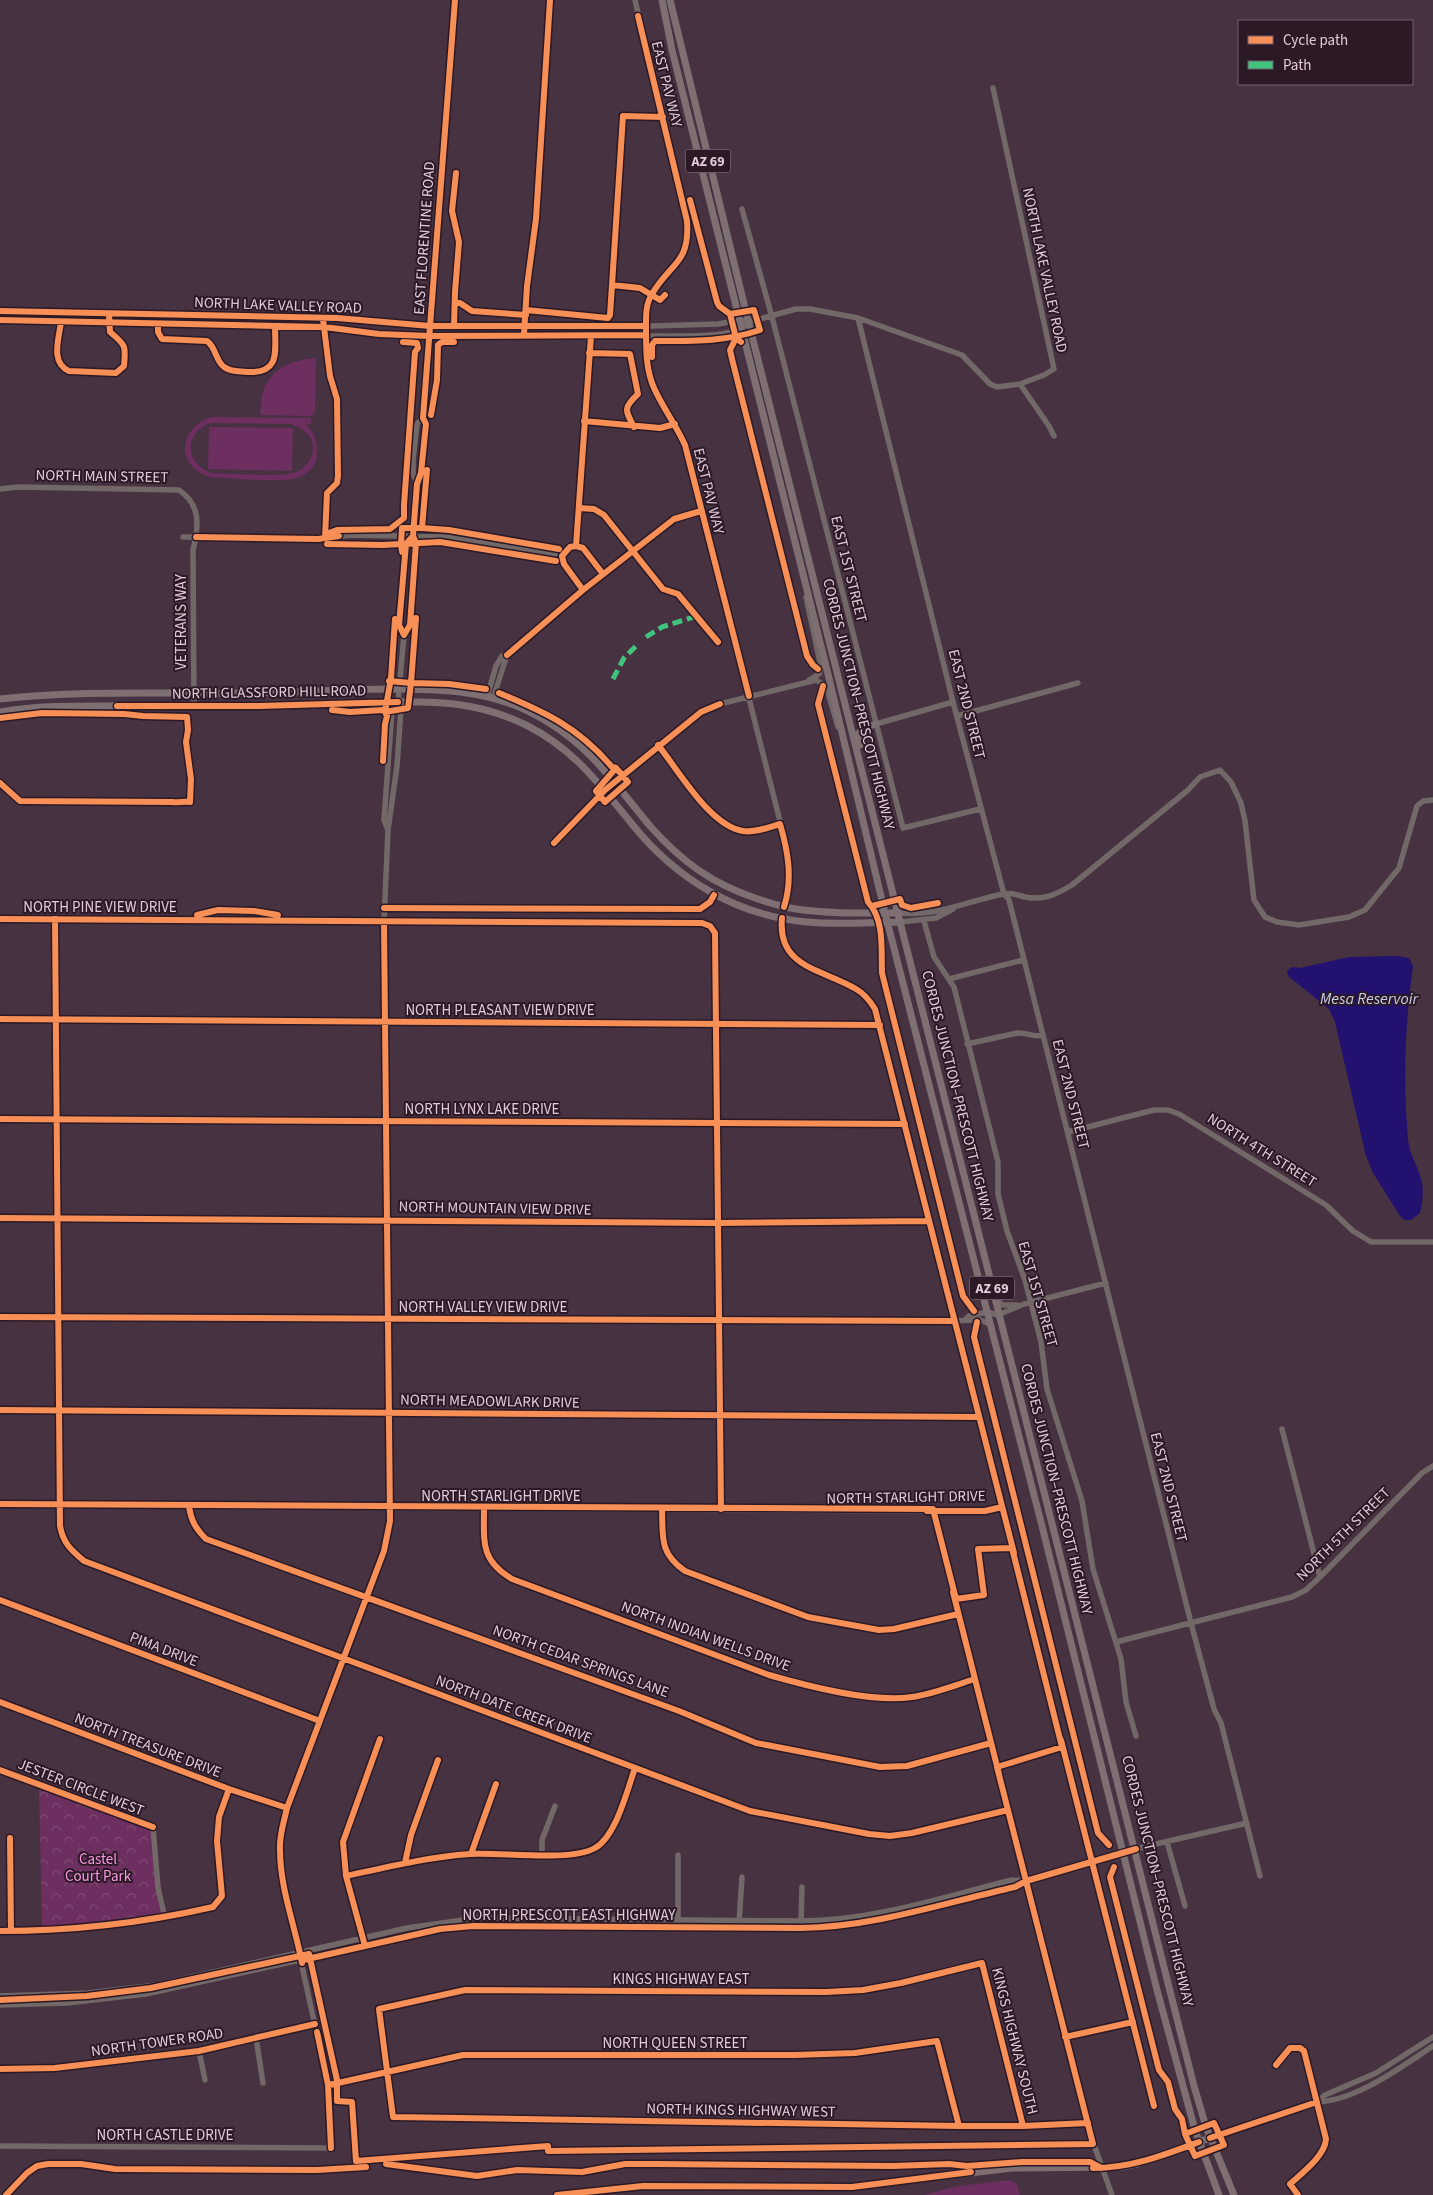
<svg xmlns="http://www.w3.org/2000/svg" width="1433" height="2195" viewBox="0 0 1433 2195" font-family="'Source Sans 3',sans-serif">
	<defs>
		<pattern id="park-crowns" width="20" height="18" patternUnits="userSpaceOnUse" patternTransform="scale(1.25)"><rect width="20" height="18" fill="#6c2f5f"/><path d="M2 6a3 3 0 1 1 6 0M12 15a3 3 0 1 1 6 0" fill="none" stroke="#814c75"/></pattern>
	</defs>
	<rect width="100%" height="100%" fill="#473242"/>
	<path fill="#6c2f5f" fill-rule="evenodd" d="M316,358L315,411L312,416L260,415C261,408 261,398 263,392C271,367 293,360 316,358Z
		M212,417L311,418V424H306C314,434 317,440 317,452C318,465 308,474 297,478C281,483 230,478 210,477C175,467 178,427 212,417ZM210,423L291,424C302,428 313,435 313,448C313,458 306,468 296,472C283,478 229,473 211,473C185,463 183,434 210,423Z
		M209,427L293,428L292,471L208,469Z
		M1010,2180L1017,2184L1020,2195H924L958,2186Z"/>
	<path fill="url(#park-crowns)" d="M39,1785L153,1827L165,1918L42,1929Z"/>
	<path fill="#22116f" d="M1396,956L1409,958L1413,966C1405,1023 1403,1081 1408,1139C1409,1155 1419,1167 1422,1183C1424,1192 1422,1204 1420,1213L1411,1220H1404L1400,1216L1373,1173L1366,1156L1335,1022L1329,1009L1288,976L1287,971L1292,967L1300,968L1349,957Z"/>
	<g fill="none" stroke-linecap="round" stroke-linejoin="round">
		<path stroke="#726868" stroke-width="5.5" d="M635,0L687,221C690,264 671,262 652,294C645,305 646,318 646,331C646,350 646,370 654,388C663,408 676,425 685,445L786,845C789,866 791,887 784,907
			M742,209L772,317L903,828L980,809
			M0,311L337,318L430,326H652L718,324L740,320L749,322L796,309H810L858,318L962,355L990,384L997,387L1020,384L1044,375L1054,369L993,88
			M858,318L953,702L1004,894L1009,900L1191,1623L1214,1709L1221,1723L1260,1876
			M0,320L324,327L379,334L429,336H682C704,335 732,338 749,322
			M1020,384L1049,426L1054,436
			M417,484L413,473V460L417,424L423,418
			M0,489L18,487L179,490C201,505 199,526 193,550L194,706
			M413,536L406,544L399,625L404,635L410,625L416,543L413,536L417,484L421,473L426,424L423,418L455,0
			M183,537L318,539L351,535L446,537L562,556
			M576,546L591,336
			M583,590L564,564L562,556L570,547L576,546L583,548L603,574
			M806,597L821,667L819,674L809,680
			M487,697L496,666L502,656L507,655L583,590L674,519L701,511
			M493,699L507,655
			M957,716L1078,683
			M876,724L953,702
			M605,790L701,712L720,704L816,680L826,686L838,727
			M388,830L384,820L392,710L398,702
			M899,913C936,917 968,901 1003,894C1012,892 1017,895 1025,897C1044,901 1057,894 1072,885L1188,790L1200,777L1220,770L1231,782L1241,803L1245,821L1254,900L1265,917L1277,922L1299,925L1349,917L1365,910L1399,868L1417,806L1423,801L1433,800
			M782,918C776,977 838,966 867,997C874,1005 877,1015 880,1025L1154,2106
			M0,919L702,923L710,926L715,933L721,1509
			M55,919L60,1526C63,1543 71,1550 84,1561L750,1811L869,1834L890,1836L912,1833L1008,1810
			M924,921L934,957L954,987L998,1162V1194L1007,1231L1025,1280L1041,1342L1047,1389L1082,1501L1093,1569L1121,1659L1126,1702L1136,1736
			M901,922L936,918L953,909
			M949,979L1023,960
			M0,1019L880,1025
			M967,1044L1017,1033C1027,1032 1033,1038 1043,1035
			M0,1119L905,1124
			M1068,1132L1154,1110H1168L1179,1114L1326,1205L1353,1231L1371,1242H1433
			M0,1218L717,1223L929,1221
			M997,1299L1002,1305H1017
			M0,1317L944,1321L980,1320L990,1324
			M965,1320L969,1316L987,1312L998,1315L1024,1304L1106,1283
			M0,1410L979,1417
			M1282,1429L1320,1577
			M0,1505L934,1511H985L1002,1507
			M189,1506C191,1521 196,1529 206,1539L679,1711L756,1743L880,1767L907,1766L991,1743
			M484,1508C484,1542 480,1560 512,1579L769,1675C807,1686 874,1703 912,1697C933,1694 955,1685 975,1679
			M662,1509C663,1537 659,1553 685,1571L808,1617L879,1630L894,1629L958,1614
			M934,1511L1065,2037L1094,2145L1112,2195
			M0,1600L320,1721
			M1116,1642L1292,1597L1306,1590L1320,1577L1422,1473L1433,1466
			M0,1702L229,1789L287,1808
			M0,1770L153,1827L158,1888L165,1918
			M10,1838L11,1931
			M1167,1842L1185,1906
			M471,1854L496,1784
			M542,1855V1840L555,1806
			M678,1855V1922
			M405,1863L411,1835L438,1760
			M346,1876C387,1867 428,1857 470,1854C501,1852 571,1862 595,1848C616,1836 627,1791 635,1768
			M739,1923L742,1877
			M801,1924L802,1887
			M0,1931C72,1931 143,1923 213,1907L222,1896L217,1841L219,1817L229,1789
			M363,1941L346,1876L343,1842L380,1739
			M0,1996L88,1993L157,1985L407,1928L477,1918L801,1921C873,1921 943,1897 1012,1880L1026,1881
			M0,2005L67,2003L146,1994L440,1929L491,1926L801,1928C874,1927 944,1903 1015,1887L1026,1881L1147,1846L1247,1823
			M256,2038L263,2083
			M199,2051L205,2080
			M0,2069L55,2068L199,2051L315,2024
			M328,2085L463,2055H795L855,2053L937,2041L959,2126
			M1317,2102L1325,2095L1376,2073L1433,2037
			M1023,2126L982,1963L901,1983L863,1990L826,1992L465,1990L379,2009L393,2117L959,2126H1023L1088,2123
			M1210,2138L1317,2102C1356,2101 1401,2067 1433,2046
			M0,2146L331,2148L328,2085L281,1870C280,1848 281,1830 287,1808L384,1551L390,1521L384,922L388,830L397,766L401,709L398,702L404,635"/>
		<path stroke="#7e6f72" stroke-width="7" d="M662,0L672,50L828,674L885,913L1042,1526L1157,1990L1195,2130L1219,2195
			M670,0L746,312L1194,2086L1206,2127L1234,2195
			M0,699C81,690 163,694 245,693C294,693 343,689 392,689C438,689 483,690 526,710C585,738 610,778 650,826C682,862 712,884 758,899C770,903 783,907 796,909C828,914 865,913 899,913
			M0,712C41,705 81,706 122,706C167,706 211,706 255,706C299,706 343,703 387,702C438,701 479,702 526,725C574,749 599,784 632,824C676,879 737,916 807,922C838,925 870,922 901,922
			M860,745L859,733L864,728L876,724
			M557,2195L643,2186L852,2187L1012,2168L1121,2167L1137,2164L1210,2138"/>
		<path stroke="#40c37c" stroke-width="5" stroke-dasharray="10 5" stroke-linecap="butt" d="M646,637L662,627L697,616
			M613,679L624,658L638,644"/>
		<defs>
			<path id="cycleway" d="M638,16L687,221C690,264 671,262 652,294C645,305 646,318 646,331C646,350 646,370 654,388C663,408 676,425 685,445L749,696
				M663,117L623,116L612,285L640,288L660,300L665,295
				M690,200L717,302L719,306L730,314L736,338L741,342
				M455,303H460L472,311L526,315
				M526,310L608,318L610,315L612,285
				M0,311L337,318L430,326H646
				M323,319L330,376L337,399L338,476L337,483L327,493L325,538
				M0,320L324,327L379,334L429,336L646,335
				M61,322C59,338 50,363 69,371L116,373L124,366C126,346 126,345 110,332L109,316
				M158,324V332L162,339L207,341C216,347 215,360 224,367C231,372 238,371 247,372C281,374 275,351 275,326
				M454,326L455,292L459,242L452,211L456,173
				M524,334L527,286L536,219L550,0
				M736,338L730,350L732,359L807,656L813,665L818,669
				M589,353L630,354L638,394C623,408 625,410 634,427
				M652,357V345L655,341C692,341 725,342 760,330L754,310L730,314
				M431,415L437,380L438,345L442,342H454
				M584,421L660,428L675,424
				M427,470L422,528L449,530L559,549
				M579,508L594,509L604,515L659,584L663,589L678,594L718,642
				M421,528H402L401,544L440,542L556,561
				M329,533L337,530L390,529L404,518V505L415,352L418,348L417,343L403,342
				M413,536L406,544L399,625L404,635L410,625L416,543L413,536L417,484L421,473L426,424L423,418L455,0
				M196,537L318,539L339,536
				M327,544L383,545L401,544L402,552
				M576,546L591,336
				M583,590L564,564L562,556L570,547L576,546L583,548L603,574
				M416,618L411,683L449,684L486,689
				M507,655L583,590L674,519L701,511
				M823,686L818,704L868,902C885,920 881,951 882,973L963,1296L974,1311
				M499,693C545,712 578,727 612,767L616,768L628,782L605,802L596,791L616,768
				M117,706H259L398,702
				M332,710L350,712L383,710L385,712L408,708L411,683L389,681
				M0,718L42,713L124,714L143,716L187,717L188,730L186,742L191,779L190,802C183,801 178,803 172,802L20,801L0,783
				M658,745C679,771 710,826 743,831C755,833 769,827 780,824C788,851 793,879 784,907
				M383,761L385,724L387,716L385,712L391,678L395,619
				M554,843L605,790L701,712L720,704
				M872,906L900,899L902,905L911,908L938,903
				M384,908L700,909L710,902L714,895
				M197,915L218,910L254,911L278,915
				M782,918C777,968 823,969 856,989C865,994 870,1001 875,1009L1014,1553
				M0,919L702,923L710,926L715,933L721,1509
				M55,919L60,1526C63,1543 71,1550 84,1561L750,1811L869,1834L890,1836L912,1833L1008,1810
				M0,1019L880,1025
				M0,1119L905,1124
				M0,1218L717,1223L929,1221
				M0,1317L954,1321
				M977,1322L974,1337L1098,1833L1109,1845
				M0,1410L979,1417
				M0,1504L933,1509L956,1599L984,1595L978,1549L1012,1548L1062,1747L997,1767L1093,2144L548,2151V2146L356,2161L352,2102L337,2101V2080L309,1954L151,1988L87,1996L0,2000
				M189,1506C191,1521 196,1529 206,1539L679,1711L756,1743L880,1767L907,1766L991,1743
				M484,1508C484,1542 480,1560 512,1579L769,1675C807,1686 874,1703 912,1697C933,1694 955,1685 975,1679
				M662,1509C663,1537 659,1553 685,1571L808,1617L879,1630L894,1629L958,1614
				M927,1511H985L1002,1507
				M953,1592L999,1774
				M0,1600L320,1721
				M0,1702L229,1789L287,1808
				M1061,1740L1154,2106
				M0,1770L153,1827
				M10,1838L11,1931
				M471,1854L496,1784
				M405,1863L411,1835L438,1760
				M1114,1867L1110,1877L1159,2070L1168,2082L1175,2109L1182,2119L1185,2134L1195,2156L1224,2145L1214,2123L1185,2134
				M346,1876C387,1867 428,1857 470,1854C501,1852 571,1862 595,1848C616,1836 627,1791 635,1768
				M0,1931C72,1931 143,1923 213,1907L222,1896L217,1841L219,1817L229,1789
				M365,1946L346,1876L343,1842L380,1739
				M303,1960L440,1929L473,1926L801,1928C874,1927 944,1903 1015,1887L1026,1881L1136,1849
				M302,1963C295,1926 280,1888 280,1850C279,1835 284,1822 287,1808L384,1551L390,1521L384,922
				M317,2032L328,2085L331,2148
				M1065,2037L1133,2022
				M1276,2065L1290,2048H1300L1304,2051L1326,2139C1325,2156 1302,2173 1290,2184L1298,2195
				M0,2069L55,2068L199,2051L315,2024
				M329,2085L463,2055H795L855,2053L937,2041L959,2126
				M1023,2126L982,1963L901,1983L863,1990L826,1992L465,1990L379,2009L393,2117L959,2126H1023L1088,2123
				M1210,2138L1317,2102
				M386,2164L477,2176L517,2170L582,2172L625,2164H656L893,2166L949,2164L967,2166L1022,2162H1090L1101,2168
				M1093,2168C1131,2168 1164,2155 1199,2142
				M6,2195L27,2173L37,2166L48,2164H81L115,2169L317,2170L366,2167
				M557,2195L643,2186L852,2187L971,2172"/>
		</defs>
		<use href="#cycleway" stroke="#2b1926" stroke-width="9"/>
		<use href="#cycleway" stroke="#f78f57" stroke-width="6"/>
	</g>
	<g text-anchor="middle" stroke-width="4" stroke-linejoin="round" paint-order="stroke">
		<g fill="#2b1926" stroke="#ac95a5" stroke-width="1">
			<rect x="685.5" y="149.5" width="45" height="23" rx="4"/>
			<rect x="969.5" y="1276.5" width="45" height="23" rx="4"/>
		</g>
		<g font-size="14" font-weight="bold" fill="#e3cadb">
			<text x="708" y="166">AZ 69</text>
			<text x="992" y="1293">AZ 69</text>
		</g>
		<g font-size="15" fill="#e3cadb" stroke="#2b1926">
			<text transform="translate(667 84) rotate(76)" y="5">EAST PAV WAY</text>
			<text transform="translate(424 238) rotate(-86)" y="5">EAST FLORENTINE ROAD</text>
			<text transform="translate(1045 270) rotate(78)" y="5">NORTH LAKE VALLEY ROAD</text>
			<text transform="translate(278 305) rotate(2)" y="5">NORTH LAKE VALLEY ROAD</text>
			<text transform="translate(102 476) rotate(1)" y="5">NORTH MAIN STREET</text>
			<text transform="translate(709 491) rotate(76)" y="5">EAST PAV WAY</text>
			<text transform="translate(849 569) rotate(76)" y="5">EAST 1ST STREET</text>
			<text transform="translate(181 622) rotate(-90)" y="5">VETERANS WAY</text>
			<text transform="translate(269 692) rotate(-1)" y="5">NORTH GLASSFORD HILL ROAD</text>
			<text transform="translate(859 704) rotate(76)" y="5">CORDES JUNCTION–PRESCOTT HIGHWAY</text>
			<text transform="translate(967 704) rotate(76)" y="5">EAST 2ND STREET</text>
			<text x="100" y="912">NORTH PINE VIEW DRIVE</text>
			<text x="500" y="1015">NORTH PLEASANT VIEW DRIVE</text>
			<text transform="translate(1071 1094) rotate(76)" y="5">EAST 2ND STREET</text>
			<text transform="translate(958 1096) rotate(76)" y="5">CORDES JUNCTION–PRESCOTT HIGHWAY</text>
			<text x="482" y="1114">NORTH LYNX LAKE DRIVE</text>
			<text transform="translate(1262 1150) rotate(32)" y="5">NORTH 4TH STREET</text>
			<text transform="translate(495 1208) rotate(1)" y="5">NORTH MOUNTAIN VIEW DRIVE</text>
			<text transform="translate(1038 1294) rotate(74)" y="5">EAST 1ST STREET</text>
			<text x="483" y="1312">NORTH VALLEY VIEW DRIVE</text>
			<text transform="translate(490 1401) rotate(1)" y="5">NORTH MEADOWLARK DRIVE</text>
			<text transform="translate(1169 1487) rotate(76)" y="5">EAST 2ND STREET</text>
			<text transform="translate(1057 1489) rotate(76)" y="5">CORDES JUNCTION–PRESCOTT HIGHWAY</text>
			<text x="501" y="1501">NORTH STARLIGHT DRIVE</text>
			<text transform="translate(906 1497) rotate(-1)" y="5">NORTH STARLIGHT DRIVE</text>
			<text transform="translate(1343 1534) rotate(-45)" y="5">NORTH 5TH STREET</text>
			<text transform="translate(706 1636) rotate(20)" y="5">NORTH INDIAN WELLS DRIVE</text>
			<text transform="translate(164 1649) rotate(21)" y="5">PIMA DRIVE</text>
			<text transform="translate(581 1661) rotate(20)" y="5">NORTH CEDAR SPRINGS LANE</text>
			<text transform="translate(514 1709) rotate(21)" y="5">NORTH DATE CREEK DRIVE</text>
			<text transform="translate(148 1745) rotate(21)" y="5">NORTH TREASURE DRIVE</text>
			<text transform="translate(81 1787) rotate(21)" y="5">JESTER CIRCLE WEST</text>
			<text transform="translate(1158 1881) rotate(76)" y="5">CORDES JUNCTION–PRESCOTT HIGHWAY</text>
			<text x="569" y="1920">NORTH PRESCOTT EAST HIGHWAY</text>
			<text x="681" y="1984">KINGS HIGHWAY EAST</text>
			<text transform="translate(1015 2041) rotate(76)" y="5">KINGS HIGHWAY SOUTH</text>
			<text transform="translate(157 2042) rotate(-8)" y="5">NORTH TOWER ROAD</text>
			<text x="675" y="2048">NORTH QUEEN STREET</text>
			<text transform="translate(741 2110) rotate(1)" y="5">NORTH KINGS HIGHWAY WEST</text>
			<text x="165" y="2140">NORTH CASTLE DRIVE</text>
		</g>
		<g font-size="15" fill="#fa98e2" stroke="#2b1926">
			<text x="98" y="1864">Castel<tspan x="98" dy="17">Court Park</tspan></text>
		</g>
		<g font-size="16" font-style="italic" fill="#c9cee8" stroke="#2b1926">
			<text x="1369" y="1004">Mesa Reservoir</text>
		</g>
	</g>
	<rect x="1238" y="20" width="175" height="65" fill="#2b1926" stroke="#75606e"/>
	<rect x="1248" y="36" width="25" height="8" fill="#f78f57" stroke="#75606e"/>
	<text x="1283" y="45" font-size="15" fill="#e3cadb">Cycle path</text>
	<rect x="1248" y="61" width="25" height="8" fill="#40c37c" stroke="#75606e"/>
	<text x="1283" y="70" font-size="15" fill="#e3cadb">Path</text>
</svg>
